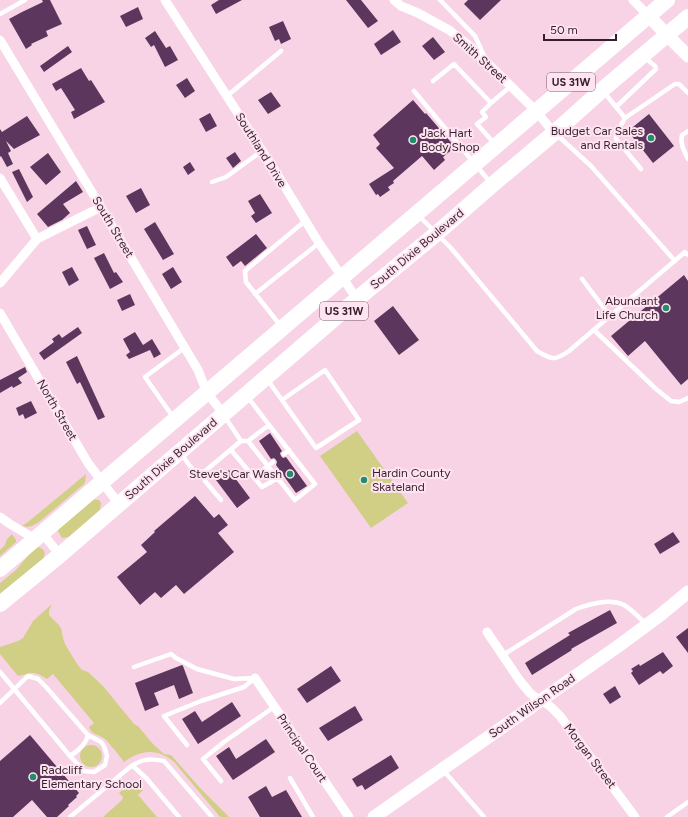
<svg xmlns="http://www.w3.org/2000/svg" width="688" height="817" viewBox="0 0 688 817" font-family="Figtree,sans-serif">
	<rect width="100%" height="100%" fill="#f8d3e6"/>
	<path fill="#d1ce86" d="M357,431L408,503L371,528L320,456Z
		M86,474L85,482L84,484L39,522L32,526L27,527L22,526L28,522Z
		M92,499L99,500L101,503L100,510L69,537L62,538L58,531L59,527Z
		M12,534L16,540V542L0,556V550L5,545L7,539Z
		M38,547C45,549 46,553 43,559L0,595V583L16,570L33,550Z
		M52,604L49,611V615L58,624L61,628L63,638L65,644L77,664L82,670L88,672L103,686L134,724L138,726L152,743L164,754L171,755L200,788L229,817H220L175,763C159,748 141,749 124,762L114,749C110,746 109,742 105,739C99,734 91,735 89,727L94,723L53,674L47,679C33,670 32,673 18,676L0,654V647L18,641L23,638L26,633L33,621Z
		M80 756a11 11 0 1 1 22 0a11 11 0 1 1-22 0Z
		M133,784L136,785L143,788V790L138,795L157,817H103L122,800L123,797L119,793L126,787Z"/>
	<path fill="#5d365e" d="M42,0H50L62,24L46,31L48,36L31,44L32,45L26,49L9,19L22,12L43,2Z
		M219,0H242L216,14L211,5Z
		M346,0H361L378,21L368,28Z
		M468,0H501L480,20L464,4Z
		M138,7L143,19L126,27L120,16Z
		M283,21L291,39L281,44L279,39L275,41L269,27Z
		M393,30L401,42L381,55L374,44Z
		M155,31L166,48L170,46L178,60L165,67L154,45L151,47L145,38Z
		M433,37L445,52L434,60L422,46Z
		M68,46L72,52L44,72L40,66Z
		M81,68L89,81L91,80L105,102L74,119L71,112L75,110L61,88L56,91L52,84Z
		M187,78L195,91L185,98L176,85Z
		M271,92L281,106L268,114L258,100Z
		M413,100L425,114L426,113L455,147L443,157L445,160L434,170L422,156L393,181L394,183L388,187L390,190L380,197L378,194L376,195L369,184L394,168L376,148L380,144L373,135Z
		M210,113L217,126L206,132L199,119Z
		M649,114L674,146L653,163L628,131Z
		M27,116L40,135L14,149L6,141L11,151L8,153L13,164L7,167L1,156L0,157V129L2,132Z
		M235,152L241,161L233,168L226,158Z
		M48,153L61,172L46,185L30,167Z
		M190,162L195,170L188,175L183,167Z
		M19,169L33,197L27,202L12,172Z
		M76,181L83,192L63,204L70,213L62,220L48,227L37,214Z
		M141,188L150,205L136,213L126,196Z
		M260,194L272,213L256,223L251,216L255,213L248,201Z
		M155,222L174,254L163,260L144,229Z
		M87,226L96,245L87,249L78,230Z
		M256,234L267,248L245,266L241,261L233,267L226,257Z
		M104,253L114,273L116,272L123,282L110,289L94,258Z
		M72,267L79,280L69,286L62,272Z
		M173,267L182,282L171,289L162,274Z
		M684,275L688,281V379L681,385L645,341L628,356L611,336Z
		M130,294L135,305L122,311L117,300Z
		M393,306L419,340L399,355L374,321Z
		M78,327L82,333L44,360L39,353L54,342L52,339L59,334L62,338Z
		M135,332L143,345L152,339L161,354L154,358L150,350L129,359L126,355L130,352L123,339Z
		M77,356L105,417L98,420L80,382L77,384L66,362Z
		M25,367L27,372L18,378L22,383L13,388L12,386L0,393V380Z
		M31,401L37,413L25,419L23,414L19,416L16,408Z
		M270,433L282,451L280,453L281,456L283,458L286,457L307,486L296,493L276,465L277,462L276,460L274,458L271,459L259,441Z
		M229,470L250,498L237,508L216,480Z
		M195,496L214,518L219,514L228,525L218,533L234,552L184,594L176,585L161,598L155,592L140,605L117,577L147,552L141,545L155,532L154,531Z
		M673,532L680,542L660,554L654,544Z
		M610,610L617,623L571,649L572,650L532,675L525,663L570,635L568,633Z
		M688,628V653L676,637Z
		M663,652L673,666L663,674L660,671L639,685L631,673L633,671L631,669L639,664L640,666Z
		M182,665L183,666L193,693L179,699L174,685L154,693L159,705L145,711L135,683Z
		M331,666L341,681L307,703L297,689Z
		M615,686L621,697L610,704L603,694Z
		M232,702L241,716L198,744L182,719L195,711L202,722Z
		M355,706L363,720L328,741L319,728Z
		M30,735L79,793L76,796L77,797L68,805L69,806L57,817H47L32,800L13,817H0V761Z
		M266,739L275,752L233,780L216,756L229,747L236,759Z
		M391,755L399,768L365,790L362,785L357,787L352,779Z
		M266,786L272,797L286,790L302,817H260L248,797Z"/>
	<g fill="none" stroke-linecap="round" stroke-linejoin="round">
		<path stroke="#fff" stroke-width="4.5" d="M440,0L475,36L485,58
			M0,14L25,0
			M433,81L454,64L491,103L482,112L486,117L477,124L494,143
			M414,91L490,182
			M603,91L625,118L675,84H679L688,93
			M227,96L281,51
			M491,103L511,86
			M616,107L656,69L655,66L644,57
			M625,118L616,134V139L641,169
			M688,131L682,135C680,144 684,151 688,159
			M556,134L591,166L675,261
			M212,182L226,177L262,151
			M418,215L451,248L537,351C552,360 555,361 569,351L685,252L688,255
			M582,279L610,316
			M255,294L319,243
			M280,325L246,282L245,271L305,221
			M594,330L656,389L671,401L679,402L688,398
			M267,379L316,448L359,420L325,370L282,400
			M247,396L269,425
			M173,417L145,377L184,348
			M241,441H248L269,425L315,484L295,500L248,441
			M231,450L262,487L278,478
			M181,454L193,470L204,472L241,441L225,417
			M284,454L289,450
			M204,472L205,481L221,500
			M254,477L273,462
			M503,655L576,609C590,604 609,598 624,605C631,609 640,618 646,624
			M134,667L171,654L176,658L197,669L234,679L255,678
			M0,672L70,756L84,771L94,772L105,765L107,756L104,746L101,742L88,735L46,687L38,679L28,676L0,703
			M187,745L164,716L201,701L244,687L255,678
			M70,756C78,751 86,745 88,735
			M133,766L147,779L179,817
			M443,770L484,817
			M290,778L313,817
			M221,781L203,759L224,742L274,707
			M70,817L130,767C142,759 149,758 164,761L212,817
			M667,817L688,802"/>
		<path stroke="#fff" stroke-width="9" d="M165,0L277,174L319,243L357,299
			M394,0L401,6L418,13L449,30L471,47L536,111L554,133
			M633,0L649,16
			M0,40L93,194L198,370L207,393L223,413
			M0,178L37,239
			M0,283L37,239L101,207
			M0,313L88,463L118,503
			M0,517L10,524L35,539
			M42,533L60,555
			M487,632L520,681L530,693L535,697L541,699L552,708L560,716L635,817
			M255,678L349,817"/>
		<path stroke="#fff" stroke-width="13" d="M649,16L667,35L688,56
			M374,817L617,647L659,616L688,592"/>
		<path stroke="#fff" stroke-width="16" d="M0,569L667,0
			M0,604L60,555L357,299L436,234L492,185L554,133L602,90L688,17"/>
	</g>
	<g fill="#238d6a" stroke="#fee4f1" stroke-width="1.5">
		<circle cx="651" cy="138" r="4"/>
		<circle cx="413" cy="140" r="4"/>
		<circle cx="666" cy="308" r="4"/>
		<circle cx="290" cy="474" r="4"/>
		<circle cx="364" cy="480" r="4"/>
		<circle cx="33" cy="777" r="4"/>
	</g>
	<g text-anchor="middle" stroke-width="4" stroke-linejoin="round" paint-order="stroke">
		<g fill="#fee4f1" stroke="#725a67" stroke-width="1">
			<rect x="547" y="73" width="48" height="18" rx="3"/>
			<rect x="320" y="302" width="48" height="18" rx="3"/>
		</g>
		<g font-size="11" font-weight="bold" fill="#361f2c">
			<text x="571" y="86">US 31W</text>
			<text x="344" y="315">US 31W</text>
		</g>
		<g font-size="12" fill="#361f2c" stroke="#fee4f1">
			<text transform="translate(480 58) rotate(42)" y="4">Smith Street</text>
			<text transform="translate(261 150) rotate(58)" y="4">Southland Drive</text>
			<text transform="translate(113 227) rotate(59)" y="4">South Street</text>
			<text transform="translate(417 249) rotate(-40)" y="4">South Dixie Boulevard</text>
			<text transform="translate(57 410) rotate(60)" y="4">North Street</text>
			<text transform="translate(171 459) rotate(-41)" y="4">South Dixie Boulevard</text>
			<text transform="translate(532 706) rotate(-35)" y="4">South Wilson Road</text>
			<text transform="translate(302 748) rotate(56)" y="4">Principal Court</text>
			<text transform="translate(590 756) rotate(53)" y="4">Morgan Street</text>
		</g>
		<g font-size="12" fill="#361f2c" stroke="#fee4f1" text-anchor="end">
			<text x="643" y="135">Budget Car Sales<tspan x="643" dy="14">and Rentals</tspan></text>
			<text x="421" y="137" text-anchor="start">Jack Hart<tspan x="421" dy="14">Body Shop</tspan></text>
			<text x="658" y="305">Abundant<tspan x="658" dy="14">Life Church</tspan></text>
			<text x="372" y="477" text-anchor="start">Hardin County<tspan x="372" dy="14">Skateland</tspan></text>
			<text x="282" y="478">Steve's Car Wash</text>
			<text x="41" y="774" text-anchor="start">Radcliff<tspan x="41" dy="14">Elementary School</tspan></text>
		</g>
	</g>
	<path d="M544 34v6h72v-6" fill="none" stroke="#361f2c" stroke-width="2"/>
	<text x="550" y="34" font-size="12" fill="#361f2c" stroke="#fee4f1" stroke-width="3" paint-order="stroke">50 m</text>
</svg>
